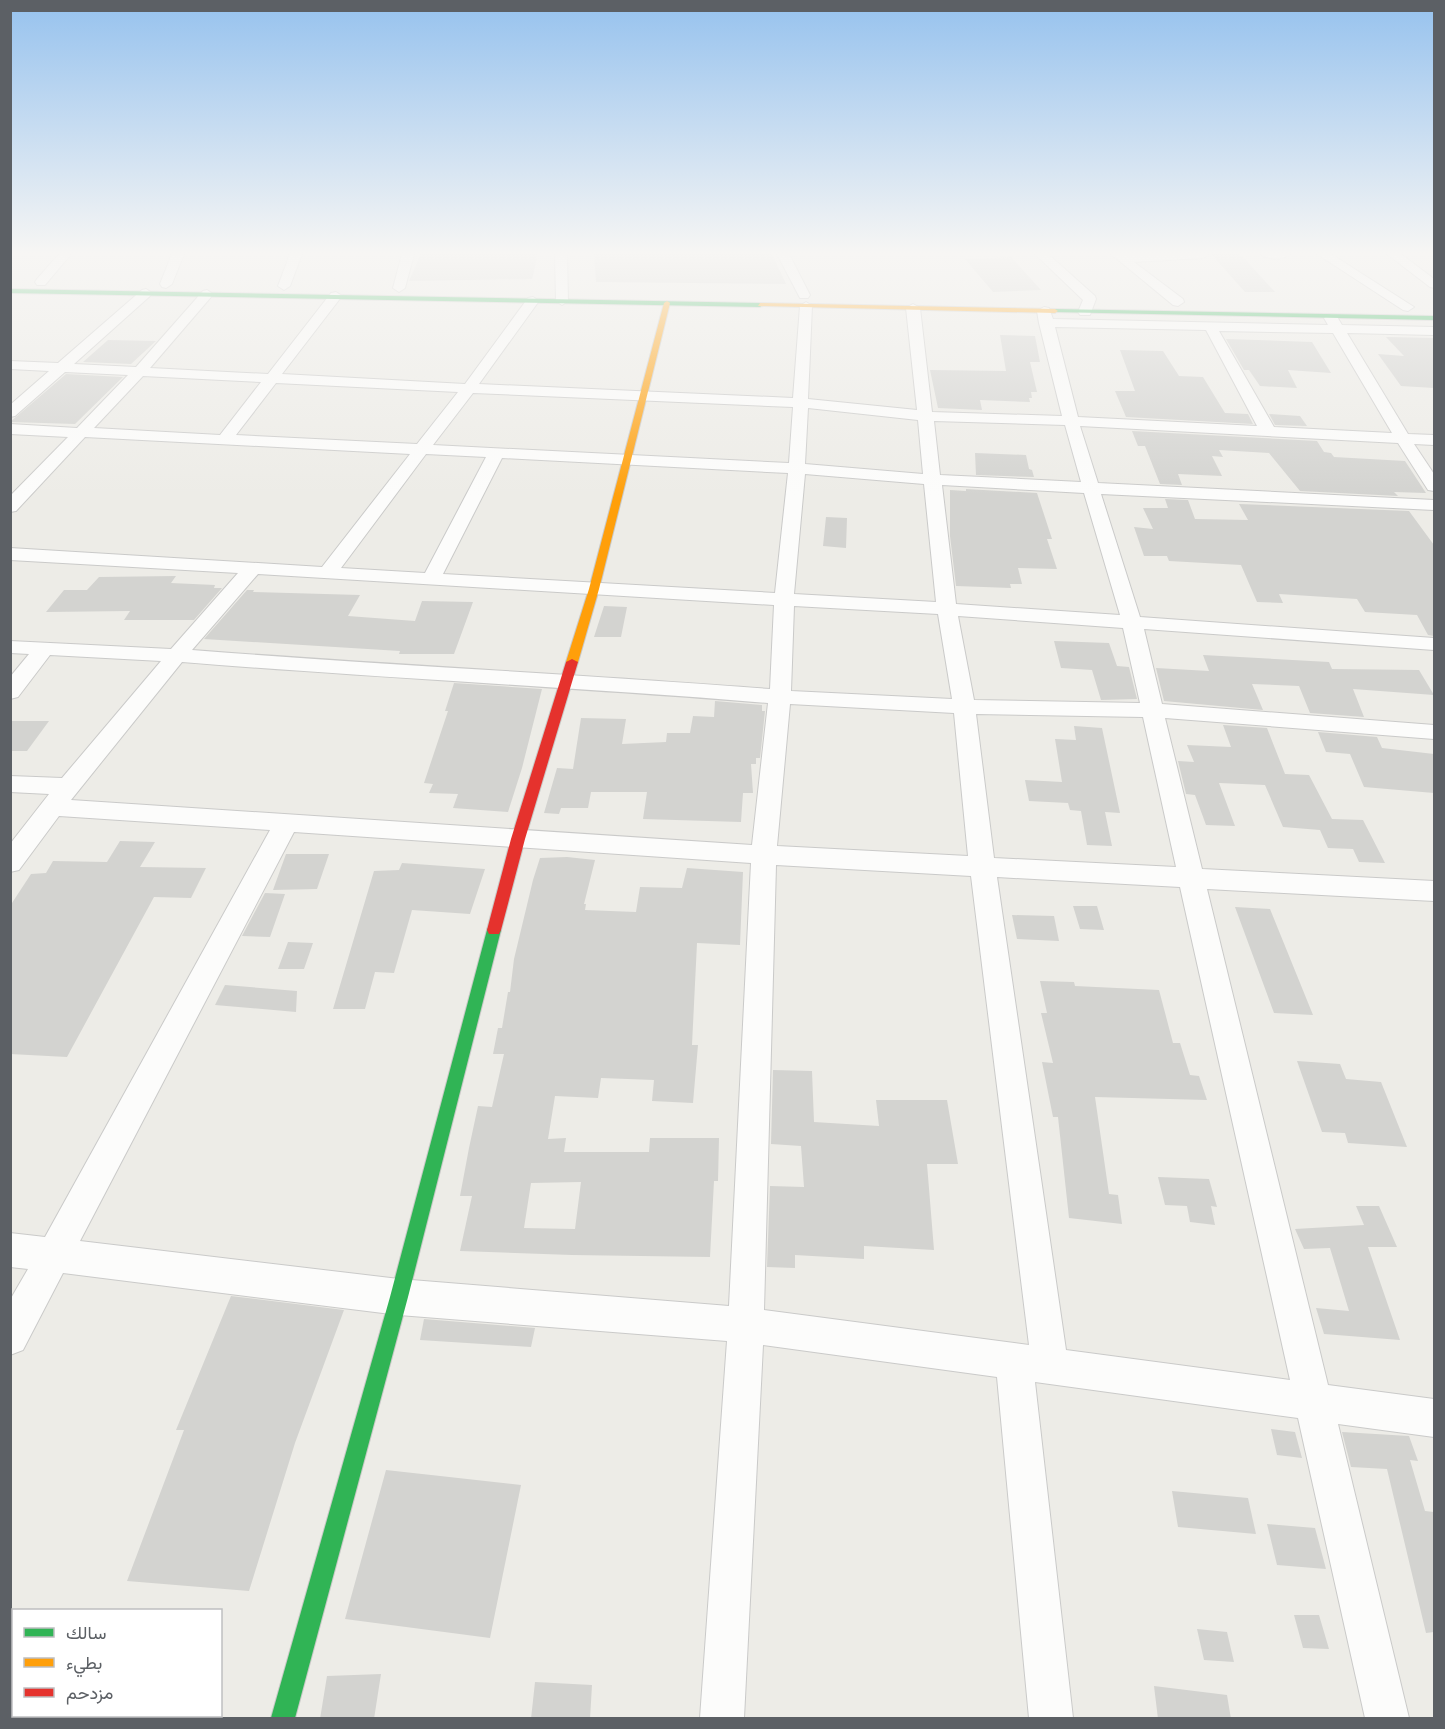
<svg xmlns="http://www.w3.org/2000/svg" width="1445" height="1729" viewBox="0 0 1445 1729" font-family="'Asap Condensed',Vazirmatn,sans-serif">
	<rect width="100%" height="100%" fill="#edece7"/>
	<path fill="#d3d3d0" fill-rule="evenodd" d="M421,254H538L532,279L409,281Z
		M594,254H772L786,284L596,282Z
		M1211,254H1240L1275,292H1245Z
		M1011,257L1041,290L993,292L965,259Z
		M1000,335L1035,336L1040,362H1030L1037,392H1031L1032,398H1029L1030,402L980,400L982,410L938,408L930,370L1006,371Z
		M1386,337L1434,338V388L1401,386L1378,354L1404,356Z
		M1226,339L1312,342L1331,373L1288,370L1297,388L1260,386L1249,370H1244Z
		M108,340L156,341L131,364L83,362Z
		M1120,350L1163,351L1179,376L1203,377L1225,413L1248,414L1253,424L1126,417L1115,391H1135Z
		M66,374L123,377L75,424L10,422Z
		M1269,414L1300,416L1307,426L1275,425Z
		M1132,431L1317,441L1324,452L1331,453L1334,457L1405,461L1426,493L1394,492L1398,496L1300,491L1269,453L1219,450L1223,457L1212,456L1222,476L1178,474L1182,485L1160,484L1145,446H1138Z
		M975,453L1026,455L1029,469L1032,470L1034,477L976,475Z
		M966,489L1037,493L1052,539H1047L1057,569L1018,568L1022,584H1010L1011,588L956,586L950,536V490L966,491Z
		M1165,499L1188,500L1195,519L1248,520L1239,504L1409,511L1434,545V636L1428,635L1417,615L1365,612L1357,599L1279,594L1283,603L1257,602L1241,565L1169,561L1167,556H1144L1134,527L1153,529L1143,508H1168Z
		M826,517L847,518L846,548L823,546Z
		M176,576L171,583L215,585L214,588H222L194,620H124L130,611L46,612L64,590H87L99,577Z
		M247,590H254L253,592L360,595L348,616L415,621L422,601L473,602L454,654H399L400,651L204,639Z
		M604,606L627,607L621,637H594Z
		M1054,641L1109,643L1117,666L1129,667L1137,699L1101,700L1092,670L1061,668Z
		M1203,655L1329,662L1332,669L1419,670L1434,695L1353,689L1364,717L1310,713L1299,686L1252,684L1263,710L1164,701L1156,668L1209,671Z
		M454,683L542,689L522,768L508,812L453,808L458,794L429,793L433,784L424,783L448,711H445Z
		M715,701L762,705V711H765L760,758H756V764H751L753,793H743L741,822L643,819L647,792H591L588,808H561L559,814L544,813L557,768L573,769L581,718L626,719L622,744L666,742L667,733H690L693,716L714,717Z
		M10,721H49L27,751H10Z
		M1223,725L1267,728L1285,774L1309,775L1332,819L1363,820L1385,863L1359,862L1353,849L1328,848L1320,830L1283,827L1265,785L1219,783L1235,826L1206,825L1195,795L1186,794L1178,761L1194,762L1187,745L1231,747Z
		M1074,726L1102,728L1120,813L1105,812L1112,846L1087,845L1081,811L1070,810L1068,803L1029,801L1025,780L1062,782L1055,739L1076,740Z
		M1318,732L1377,737L1382,748L1434,754V793L1364,787L1350,754L1326,752Z
		M120,841L155,842L140,867L206,868L191,898L154,897L67,1057L10,1054V906L31,874L46,873L53,861L107,862Z
		M286,854H329L317,889L273,890Z
		M567,857L595,860L584,904H586L585,910L636,912L640,887L682,888L687,868L743,872L740,945L697,943L692,1045H698L693,1103L652,1101L654,1080L601,1078L598,1098L555,1096L548,1139L566,1138L564,1152H649L650,1138H719L718,1181H714L710,1257L572,1255L460,1251L472,1196H460L469,1148L478,1106L492,1107L504,1054H493L498,1028H502L508,992H510L514,959L533,880L540,858ZM581,1182L575,1229L524,1228L531,1183Z
		M402,863L485,869L470,914L412,910L394,973L375,972L365,1009H333L374,871L399,870Z
		M265,893L285,894L270,937L242,936Z
		M1073,906H1097L1104,930L1080,929Z
		M1235,907L1270,909L1313,1015L1274,1013Z
		M1012,915L1054,916L1059,941L1017,939Z
		M288,942L313,943L304,969H278Z
		M1040,981L1074,982L1075,986L1159,990L1173,1043H1180L1190,1075L1199,1076L1207,1100L1095,1097L1109,1194L1118,1195L1122,1224L1069,1218L1058,1117H1053L1042,1062L1053,1063L1041,1013H1047Z
		M225,985L297,991L296,1012L215,1005Z
		M1297,1061L1340,1064L1346,1079L1381,1082L1407,1147L1348,1143L1345,1133L1322,1132Z
		M773,1070L812,1071L814,1122L879,1126L876,1100H947L958,1164H927L934,1250L864,1246V1259L795,1255V1268L767,1267L770,1186L804,1187L801,1146L771,1144Z
		M1158,1177L1209,1179L1217,1207L1211,1206L1215,1225L1190,1222L1187,1206L1165,1205Z
		M1356,1206H1379L1397,1247H1368L1400,1340L1324,1334L1316,1308L1349,1311L1330,1248L1304,1249L1295,1229L1364,1225Z
		M231,1296L344,1310L295,1443L249,1591L127,1581L184,1430H176Z
		M424,1319L535,1328L531,1347L420,1340Z
		M1271,1429L1295,1432L1302,1458L1277,1455Z
		M1342,1432L1409,1436L1418,1461L1410,1460L1425,1511L1434,1512V1632L1426,1633L1387,1469L1351,1467Z
		M386,1470L521,1485L490,1638L345,1619Z
		M1172,1491L1248,1498L1256,1534L1178,1527Z
		M1267,1524L1315,1528L1326,1569L1277,1565Z
		M1294,1615H1319L1329,1649L1303,1648Z
		M1197,1629L1227,1632L1234,1662L1204,1660Z
		M381,1674L374,1719H320L327,1676Z
		M535,1682L592,1685L590,1719H531Z
		M1154,1686L1227,1695L1231,1719H1158Z"/>
	<g fill="none" stroke-linecap="round" stroke-linejoin="round">
		<defs>
			<path id="street" d="M59,254H71L45,285H37L35,282L37,279Z
				M172,254H184L172,284L166,288L162,287L160,284Z
				M290,254H302L290,286L284,290L278,286Z
				M402,254H414L405,288L399,292L393,288Z
				M555,254H567L568,301L562,305L556,301Z
				M777,254H789L810,295L808,298H800Z
				M1035,254H1048L1095,296L1096,299L1090,315H1080L1078,312L1083,300Z
				M1111,254H1209L1203,258L1134,262L1183,299L1184,302L1178,306L1173,305Z
				M1260,254H1290C1283,260 1267,260 1260,254Z
				M1317,254H1331L1414,307L1408,311L1403,310Z
				M1387,254H1401L1434,279V288L1430,287Z
				M146,289L152,293L150,296L74,364L136,367L203,291L207,290L213,294L211,297L150,368L268,374L331,293L336,292L342,296L282,374L465,384L528,298L533,297L539,301L479,384L793,398L800,306L806,302L812,306L808,399L917,410L906,308L913,304L920,308L932,412L1062,416L1039,323L1037,311L1044,307L1049,308L1053,319L1328,325L1324,318L1331,314L1336,315L1342,325L1434,327V335L1347,333L1408,434L1434,435V445L1414,444L1434,474V491L1428,490L1398,443L1080,426L1098,483L1434,500V510L1101,494L1140,617L1434,638V650L1144,629L1162,704L1434,725V739L1165,718L1202,869L1434,881V901L1207,889L1328,1385L1434,1399V1437L1338,1424L1409,1718H1365L1298,1418L1035,1382L1073,1718H1029L997,1377L763,1345L744,1718H700L727,1341L399,1315L63,1273L23,1350L10,1355V1300L28,1269L10,1267V1233L45,1237L270,830L59,816L19,870L10,872V844L49,794L10,792V776L62,778L161,661L50,655L18,697L10,699V677L29,654L10,653V641L171,649L238,573L10,560V548L322,567L410,454L85,437L16,511L10,512V496L68,437L10,434V424L77,428L128,375L65,372L15,416L10,417V405L49,371L10,369V361L58,363L142,290ZM1055,327L1206,330L1257,426L1078,417ZM1219,331L1333,333L1392,433L1274,427ZM143,376L261,382L220,435L94,428ZM276,383L458,392L417,444L236,435ZM473,393L793,407L789,463L433,445ZM808,408L918,420L923,474L805,464ZM934,421L1065,425L1081,482L940,475ZM426,454L486,457L425,573L341,568ZM502,458L788,473L775,593L443,574ZM805,474L924,484L936,602L794,594ZM942,485L1084,493L1120,615L956,604ZM258,574L774,605L770,689C577,674 384,665 192,650ZM794,606L938,614L952,699L791,691ZM958,616L1123,628L1140,703L974,700ZM182,662C377,678 573,687 768,703L752,845L71,800ZM790,704L954,713L968,856L777,846ZM976,714L1143,717L1176,867L994,858ZM294,832L751,863L729,1306L399,1279L80,1241ZM776,865L971,876L1029,1345L764,1310ZM997,877L1180,887L1290,1380L1066,1350Z"/>
			<path id="fast" d="M10,289L760,303L763,305L760,307L10,293Z
				M1055,309L1434,316V320L1053,312Z
				M494,924L499,926L501,930L408,1297L295,1718H271L390,1297L487,930L489,926Z"/>
			<path id="slow" d="M667,301L670,303L599,589L578,662L572,665L568,664L566,662L589,589L664,303Z
				M760,303L1055,309L1058,311L1055,313L758,306Z"/>
			<path id="jam" d="M572,659L578,662L525,839L501,930L499,934H489L487,930L511,839L566,662Z"/>
		</defs>
		<use href="#street" stroke="#cacac9" stroke-width="2"/>
		<use href="#fast" stroke="#c9c9c7" stroke-width="2"/>
		<use href="#slow" stroke="#c9c9c7" stroke-width="2"/>
		<use href="#jam" stroke="#c9c9c7" stroke-width="2"/>
		<use href="#street" fill="#fcfcfb" fill-rule="evenodd"/>
		<use href="#fast" fill="#30b455" fill-rule="evenodd"/>
		<use href="#slow" fill="#ff9f0a" fill-rule="evenodd"/>
		<use href="#jam" fill="#e5322d" fill-rule="evenodd"/>
	</g>
	<linearGradient id="sky" x2="0" y2="1"><stop stop-color="#96c2ee"/><stop offset="0.51" stop-color="#f7f6f4"/><stop offset="1" stop-color="#f7f6f4" stop-opacity="0"/></linearGradient>
	<rect width="1445" height="496" fill="url(#sky)"/>
	<rect width="1445" height="1729" fill="none" stroke="#5c6065" stroke-width="24"/>
	<rect x="12" y="1609" width="210" height="108" fill="#ffffff" stroke="#bebfc1" stroke-width="1.5"/>
	<rect x="24" y="1628" width="30" height="9" fill="#30b455" stroke="#bebfc1" stroke-width="1.5"/>
	<text x="66" y="1639" font-size="18" fill="#5c6065">سالك</text>
	<rect x="24" y="1658" width="30" height="9" fill="#ff9f0a" stroke="#bebfc1" stroke-width="1.5"/>
	<text x="66" y="1669" font-size="18" fill="#5c6065">بطيء</text>
	<rect x="24" y="1688" width="30" height="9" fill="#e5322d" stroke="#bebfc1" stroke-width="1.5"/>
	<text x="66" y="1699" font-size="18" fill="#5c6065">مزدحم</text>
</svg>
